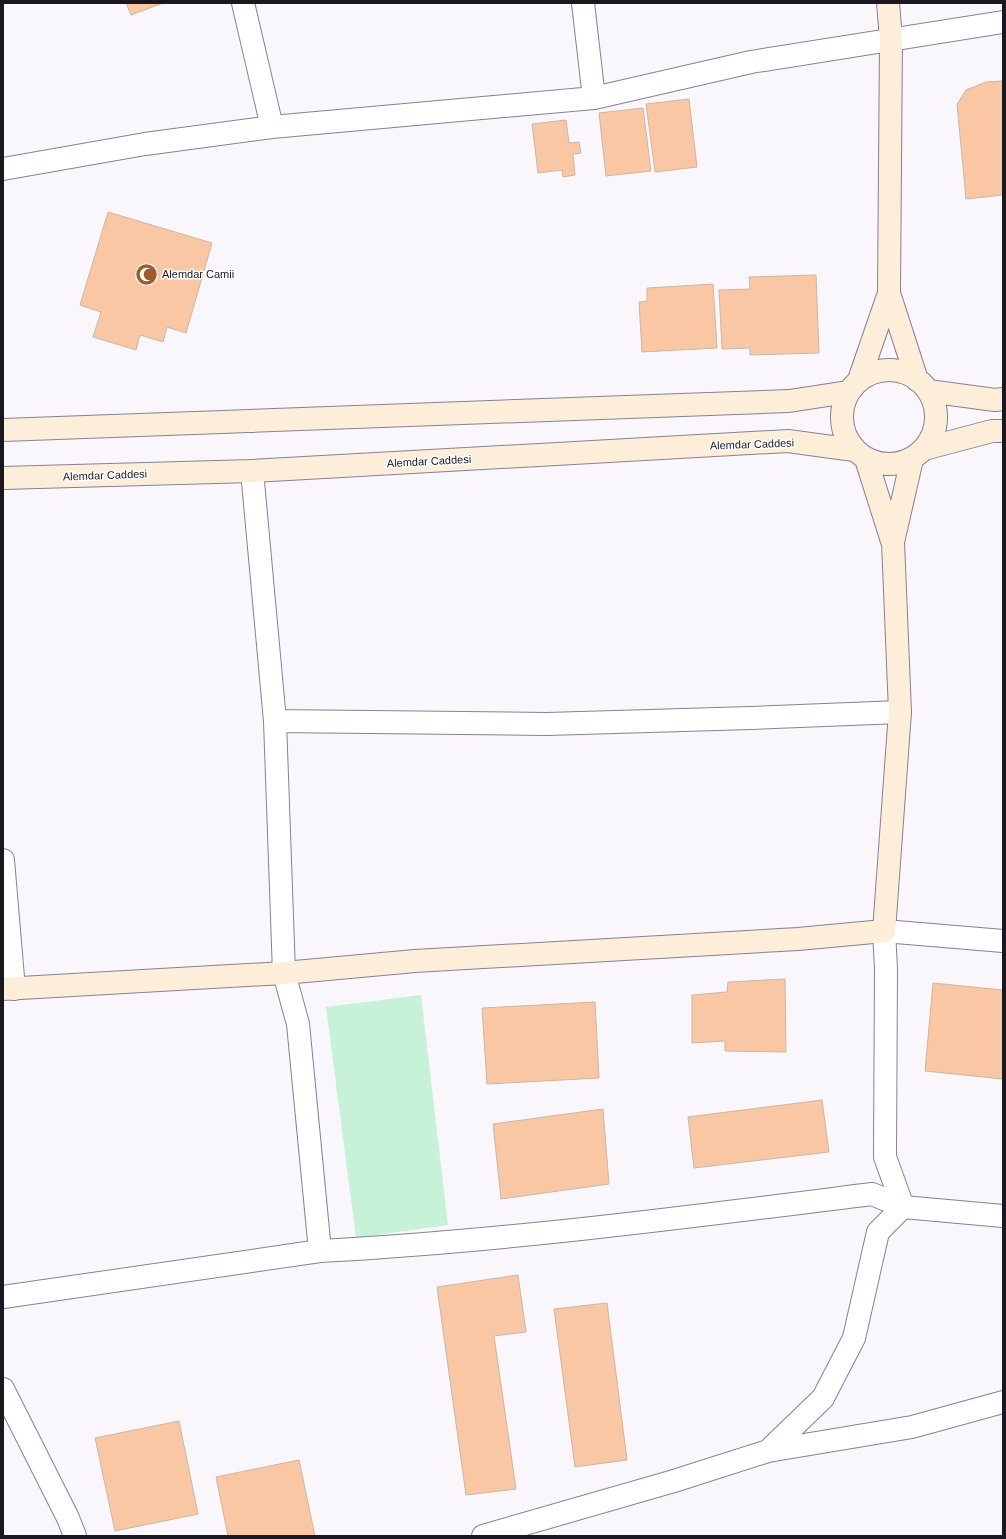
<svg xmlns="http://www.w3.org/2000/svg" width="1006" height="1539" viewBox="0 0 1006 1539" font-family="Helvetica,sans-serif">
	<rect width="100%" height="100%" fill="#f9f7fc"/>
	<path fill="#c8f2d8" d="M421,995L448,1225L356,1238L326,1007Z"/>
	<path fill="#f9c7a3" stroke="#cdb6a5" d="M126,3H163L131,15Z
		M1003,81V195L966,199L957,104L966,90L986,82Z
		M689,99L697,167L655,172L646,104Z
		M643,108L651,171L606,176L599,113Z
		M566,120L569,143L579,142L581,153L573,154L575,175L563,177L562,170L538,173L532,124Z
		M108,212L212,243L186,333L167,327L163,342L140,335L136,350L93,337L101,312L80,305Z
		M816,275L819,353L750,355V348L722,349L719,290L750,289L749,277Z
		M713,284L717,348L642,352L639,302L647,301V288Z
		M785,979L786,1052L725,1051V1041L692,1043V995L727,992L728,982Z
		M933,983L1003,990V1079L925,1071Z
		M595,1002L599,1078L487,1084L482,1008Z
		M822,1100L829,1152L694,1168L688,1117Z
		M603,1109L609,1184L501,1199L493,1124Z
		M518,1275L526,1332L494,1336L516,1489L466,1495L437,1287Z
		M607,1303L627,1460L575,1467L554,1309Z
		M179,1421L198,1514L115,1531L95,1438Z
		M299,1460L315,1536H228L216,1477Z"/>
	<g fill="none" stroke-linecap="round" stroke-linejoin="round">
		<defs>
			<path id="street" d="M243,3L272,127
				M583,3L594,98
				M3,169L145,144L272,127L594,98L751,62L1003,22
				M275,721L547,724L751,718L900,712
				M3,860L14,989
				M320,1251C505,1241 688,1217 872,1194L903,1207L885,1157L886,969L884,931L1003,941
				M3,1297L320,1251L298,1024L284,973L275,721L252,471
				M3,1389L68,1518L75,1536
				M768,1451L823,1398L854,1338L878,1232L903,1207L1003,1216
				M483,1536L674,1481L768,1451L912,1427L1003,1402"/>
			<path id="secondary" d="M888,3L891,39L889,293L917,380
				M842 417a47 47 0 1 1 94 0a47 47 0 1 1-94 0Z
				M859,380L889,293
				M928,391L995,400L1003,399
				M3,430L789,401L848,392
				M924,449L992,431H1003
				M866,459L892,541
				M3,478L252,471L788,441L854,450
				M3,989L284,973L415,961L798,939L884,931L900,712L893,542L912,459"/>
		</defs>
		<use href="#street" stroke="#897f95" stroke-width="24"/>
		<use href="#secondary" stroke="#897f95" stroke-width="24"/>
		<use href="#street" stroke="#fff" stroke-width="22"/>
		<use href="#secondary" stroke="#fdeeda" stroke-width="22"/>
	</g>
	<defs>
		<symbol id="mosque-disc" viewBox="-11 -11 22 22"><circle r="9.5" fill="#9f5a2d" stroke="#fff"/><path d="M3.5-4.9A6 6 0 1 0 3.5 4.9A5 5 0 1 1 3.5-4.9Z" fill="#fff"/></symbol>
	</defs>
	<g fill-rule="evenodd">
		<use href="#mosque-disc" x="134" y="262" width="25" height="25"/>
	</g>
	<g text-anchor="middle" stroke-width="3" stroke-linejoin="round" paint-order="stroke">
		<g font-size="11" fill="#1b1720" stroke="#fff" text-anchor="start">
			<text x="162" y="278">Alemdar Camii</text>
		</g>
		<g font-size="11" fill="#1b1720" stroke="#fff">
			<text transform="translate(752 444) rotate(-2)" y="4">Alemdar Caddesi</text>
			<text transform="translate(429 461) rotate(-3)" y="4">Alemdar Caddesi</text>
			<text transform="translate(105 475) rotate(-2)" y="4">Alemdar Caddesi</text>
		</g>
	</g>
	<rect width="1006" height="1539" fill="none" stroke="#1b1720" stroke-width="8"/>
</svg>
